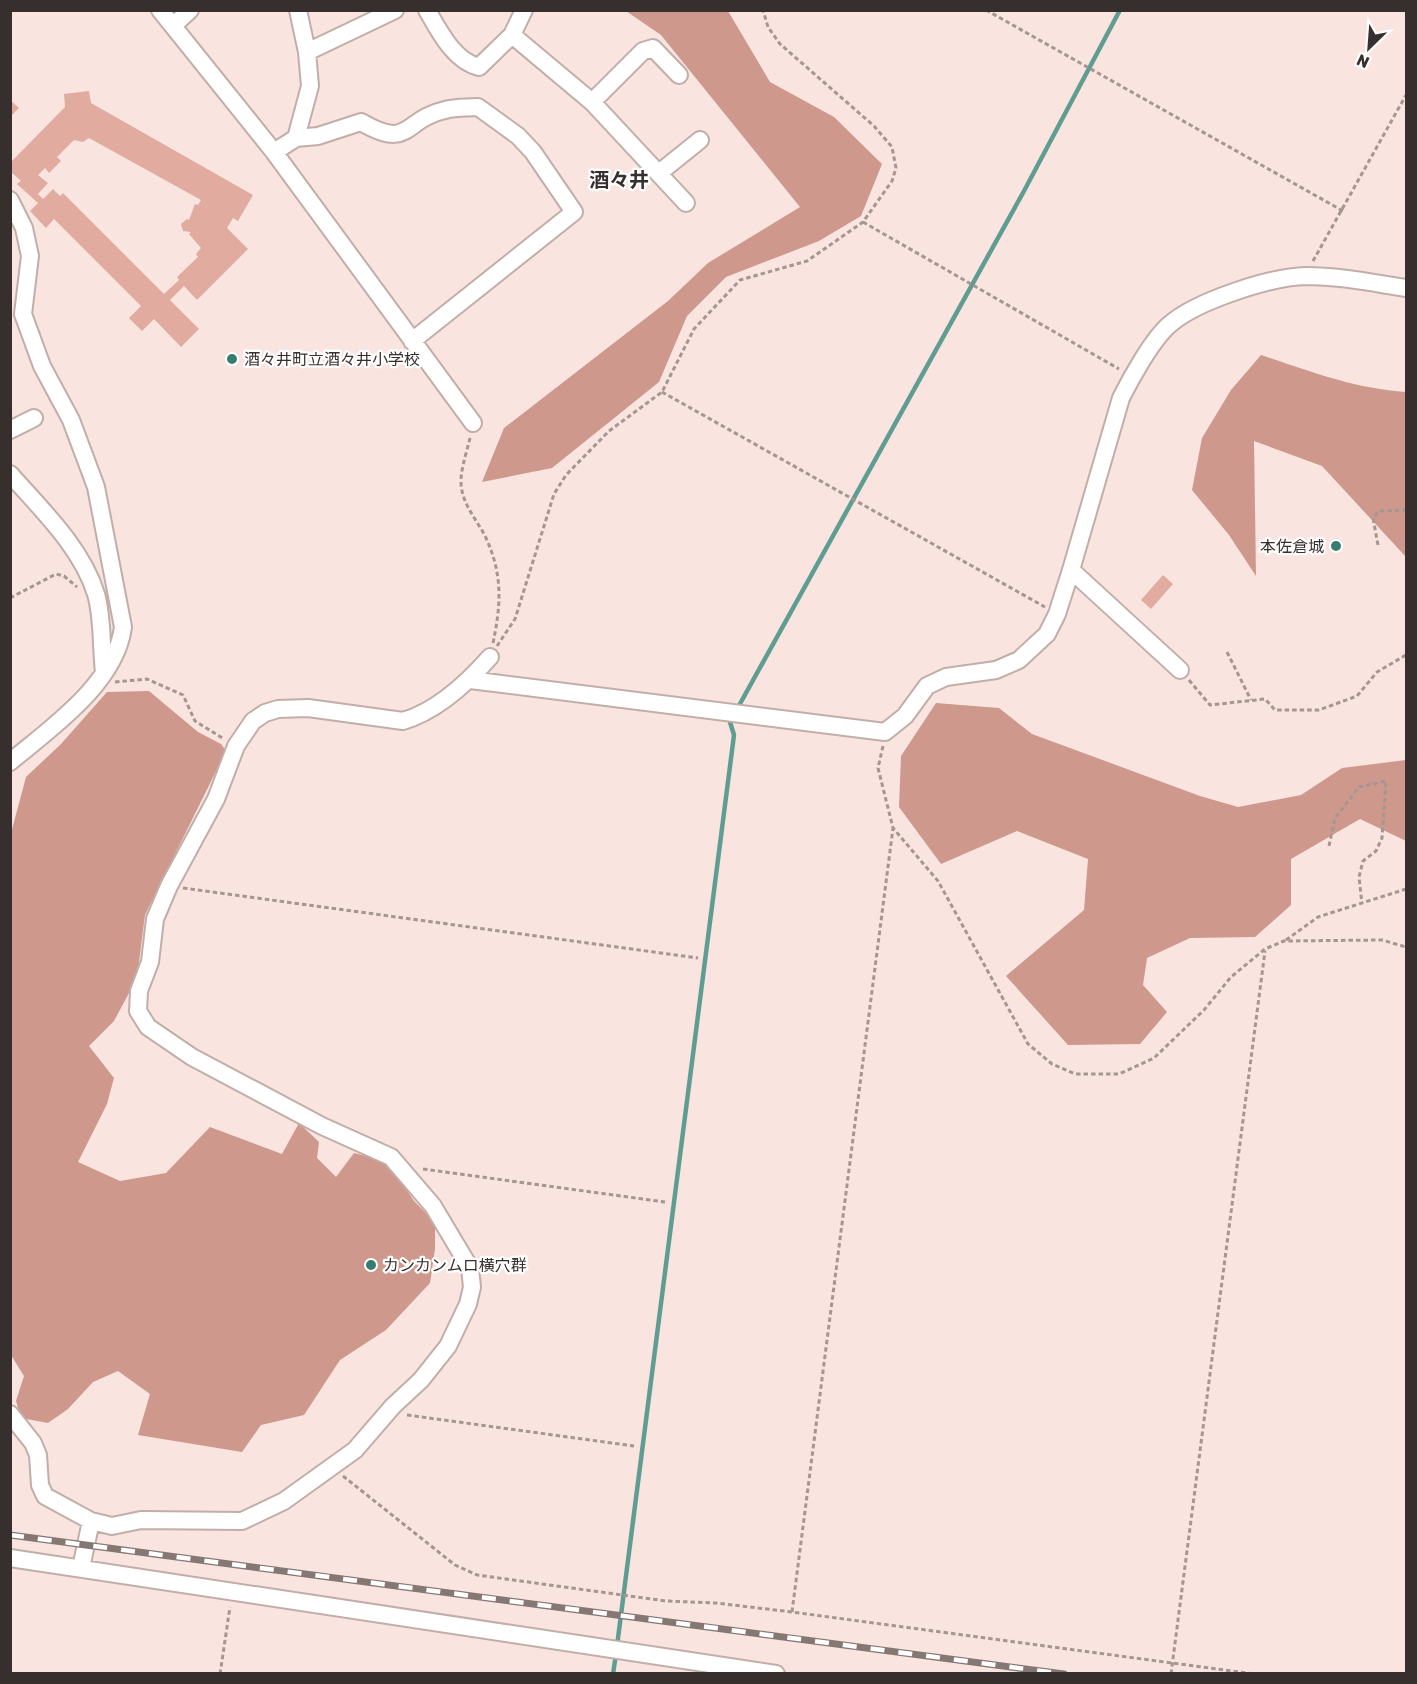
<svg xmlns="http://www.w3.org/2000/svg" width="1417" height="1684" viewBox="0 0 1417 1684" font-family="Rubik,'Noto Sans JP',sans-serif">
	<rect width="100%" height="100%" fill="#f9e4df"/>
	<path fill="#ce988c" d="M626,11H728L770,82L834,117L882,164L861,216L819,241L726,277L687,316L659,382L552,468L482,482L504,428L668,301L708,263L800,207L661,35Z
		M1261,355C1309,371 1356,389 1406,392V557L1322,466L1254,441L1256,576L1229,535L1192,490L1202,438L1231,390Z
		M149,691L198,732L221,744L226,751L145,915L137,978L114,1021L89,1046L114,1078L107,1104L78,1162L120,1181L166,1173L210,1127L282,1154L299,1123L319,1142L317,1158L336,1177L354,1153L378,1159L394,1171L414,1201L435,1222V1249L430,1283L386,1330L340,1360L304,1415L261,1425L242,1452L138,1435L150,1394L118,1371L93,1382L68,1409L48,1423L21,1418L16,1401L24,1376L11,1355V833L26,777L61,744L107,692Z
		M936,703L999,708L1032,734L1200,796L1238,807L1301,795L1342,768L1406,760V841L1360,819L1291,859V905L1255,937L1190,938L1147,958L1143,985L1167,1012L1140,1044L1068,1045L1006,976L1084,910L1088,859L1017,831L941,864L899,807L901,756Z"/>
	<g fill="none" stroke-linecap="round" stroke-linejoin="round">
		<path stroke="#5f9d92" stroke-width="4.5" d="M736,711L1024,191L1120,10
			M617,1646L734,735L730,722L732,718
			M613,1674L616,1654"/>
	</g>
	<path fill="#e2ab9f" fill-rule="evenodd" d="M89,91L91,103L253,195L238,221L233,218L227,228L248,249L197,300L184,286L170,300L199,329L181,347L154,319L142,331L129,318L141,306L54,219L46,228L30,211L38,203L17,184L21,181L10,171V163L65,107L64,94ZM89,138L201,200L198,205L195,204L189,220L187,219L181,224L183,231L191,232L189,234L201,248L196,254L198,257L177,277L179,280L164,294L63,193L60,196L53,189L43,199L38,194L48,183L38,175L45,168L49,173L61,161L57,157L74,140L83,142Z
		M10,100L19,108L10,117Z
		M1163,575L1173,584L1151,609L1141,600Z"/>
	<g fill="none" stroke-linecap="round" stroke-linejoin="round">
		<defs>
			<path id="minor" d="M160,10L274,152L473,423
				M427,10C439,31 454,61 479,67L512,35L524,10
				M174,25L190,10
				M512,35L592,102L686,203
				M307,52L395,10
				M592,102L643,51L653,48L679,75
				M296,138L310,86L307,52L298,10
				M274,152L296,138L318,136L361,122C411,151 403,119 445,110C456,107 467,108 478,107L518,136L533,152L574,212L412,341
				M659,173L700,140
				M10,200L24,228L30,256L23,314L42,366L71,420L96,487L123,627C116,683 51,728 10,762
				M10,430L34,418
				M10,474C41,509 82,548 96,594C103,618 101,647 104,672
				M1071,570L1180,670
				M470,680L885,732L905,716L927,686L946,677L996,670L1019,660L1047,634L1057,614L1071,570L1121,398C1131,378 1152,340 1169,325C1196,301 1270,277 1306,276C1340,276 1373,283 1406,288
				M10,1414L33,1443L38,1455L40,1485L45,1496L91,1521
				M10,1558L776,1674
				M81,1568L91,1521L112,1526L141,1520L242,1521L284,1501L355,1450L393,1406L421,1380L448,1346L468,1304L472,1287L470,1268L433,1206L391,1157L322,1126L192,1057L148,1027L138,1011L139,991L150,962L155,919L169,886L216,799L236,746L253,721L265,713L278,709L308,708L403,721C437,711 468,682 490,657"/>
		</defs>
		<use href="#minor" stroke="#c2aea9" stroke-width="20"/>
		<path stroke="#a59692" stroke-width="3" stroke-dasharray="4.5 3" stroke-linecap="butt" d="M986,10L1343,211
			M863,222L1119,369
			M1313,261L1406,95
			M662,392L1045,607
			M470,438C467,451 462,465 461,479C460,503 477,519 486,538C503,575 501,605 493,643
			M1378,545L1373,518L1379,511L1406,510
			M10,598L56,574L64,576L77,587
			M497,646L515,619L554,494L566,475L609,431L662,392L694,329L740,280L807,261L863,222L892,181L896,168L892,147L874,126L780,44L768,27L763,10
			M1227,652L1251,700
			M1189,680L1210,705L1265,699L1275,710H1319L1357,696L1377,672L1406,655
			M115,682L147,679L183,695L195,721L224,739
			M883,746L878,768L893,828L938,881L1028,1044L1052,1064L1075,1074H1119L1154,1058L1204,1010L1231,977L1265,949L1284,941L1382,940L1406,947
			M1329,846L1335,818L1359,787L1386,781L1382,838L1376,851L1363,861L1359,877L1362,904
			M183,888L698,958
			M1286,940L1318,917L1406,889
			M423,1169L665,1202
			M407,1415L634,1446
			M343,1476L455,1565L477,1575L666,1601L716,1603L792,1612L1254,1674
			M792,1612L893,828
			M220,1674L230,1607
			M1171,1674L1265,951"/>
		<use href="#minor" stroke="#fff" stroke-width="16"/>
		<defs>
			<path id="rail" d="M10,1535L1064,1674"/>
		</defs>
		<use href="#rail" stroke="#847774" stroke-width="7"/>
		<use href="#rail" stroke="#fff" stroke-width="4.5" stroke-dasharray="14" stroke-linecap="butt"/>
	</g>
	<g fill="#377c71" stroke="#fff" stroke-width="2">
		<circle cx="232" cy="359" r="6"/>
		<circle cx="1336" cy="546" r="6"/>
		<circle cx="371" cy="1265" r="6"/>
	</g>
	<g text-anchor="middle" stroke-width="4.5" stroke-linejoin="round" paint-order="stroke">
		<g font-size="16" fill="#372f2d" stroke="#fff" text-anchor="start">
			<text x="244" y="365">酒々井町立酒々井小学校</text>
			<text x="1324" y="552" text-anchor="end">本佐倉城</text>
			<text x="383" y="1271">カンカンムロ横穴群</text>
		</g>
		<g font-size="20" font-weight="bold" fill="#372f2d" stroke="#fff">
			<text x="619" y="187">酒々井</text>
		</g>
	</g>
	<rect width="1417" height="1684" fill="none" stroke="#372f2d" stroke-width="24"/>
	<g transform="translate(1369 48) rotate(205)" stroke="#ffffff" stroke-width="4.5" paint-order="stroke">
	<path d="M0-4.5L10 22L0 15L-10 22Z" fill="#372f2d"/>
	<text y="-9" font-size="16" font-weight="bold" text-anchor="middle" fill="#372f2d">N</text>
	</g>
</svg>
